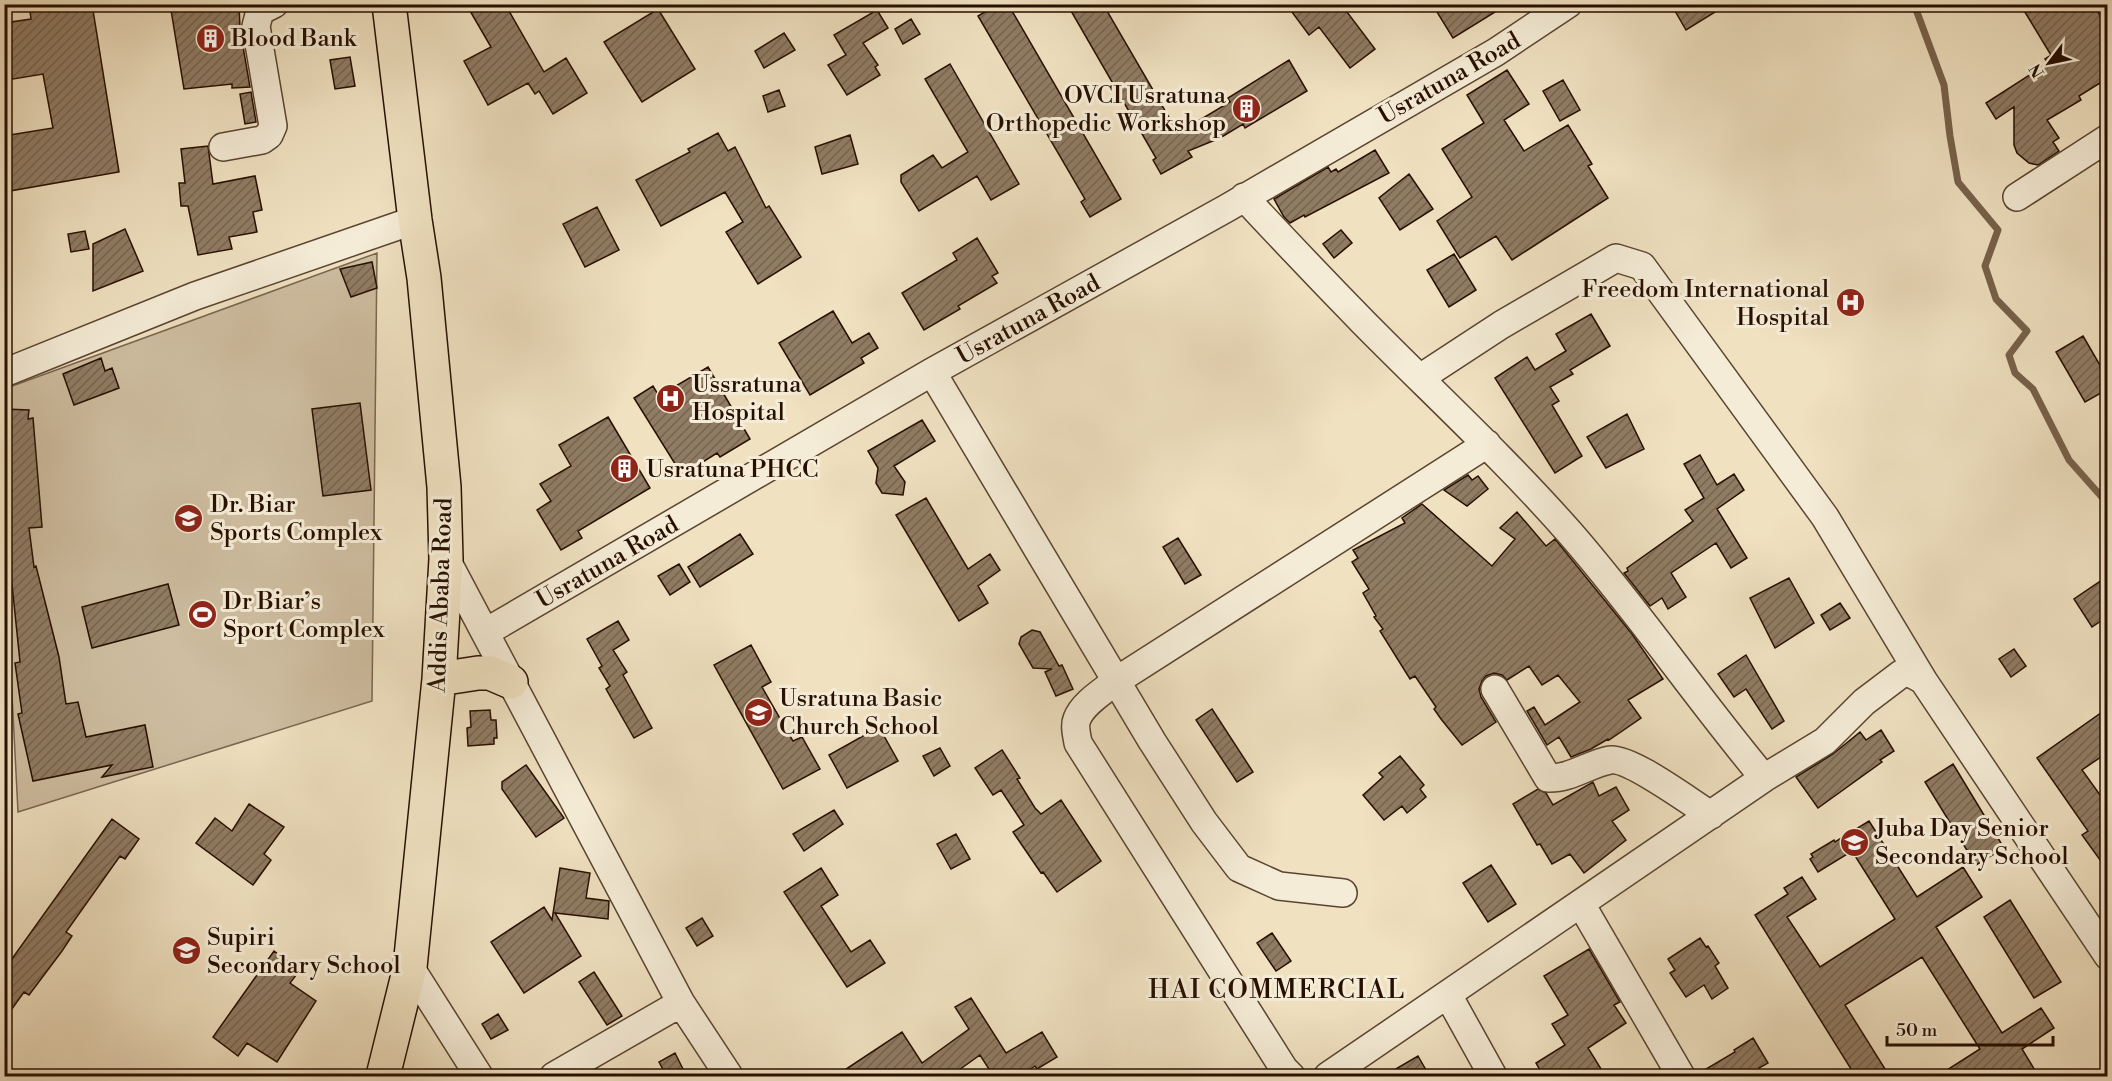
<svg xmlns="http://www.w3.org/2000/svg" width="2112" height="1081" viewBox="0 0 2112 1081" font-family="'Libre Bodoni',serif">
	<defs>
		<pattern id="building-hatch" width="6" height="6" patternUnits="userSpaceOnUse" patternTransform="scale(1.5)"><rect width="6" height="6" fill="#907c64"/><path d="M-1 1l2-2M0 6l6-6M5 7l2-2" fill="none" stroke="#766450"/></pattern>
	</defs>
	<rect width="100%" height="100%" fill="#f0e1c1"/>
	<filter id="stains"><feTurbulence type="fractalNoise" baseFrequency=".00333" numOctaves="4"/><feColorMatrix values="0 0 0 0 .2 0 0 0 0 .09 0 0 0 0 .02 0 0 0 .5 -.17"/></filter>
	<radialGradient id="worn" r=".72"><stop offset=".6" stop-color="#630" stop-opacity="0"/><stop offset="1" stop-color="#630" stop-opacity=".3"/></radialGradient>
	<path fill="#cebda0" stroke="#7a6650" stroke-width="1.5" d="M377,253L372,701L18,812L5,557L4,389Z"/>
	<g fill="none" stroke-linecap="round" stroke-linejoin="round">
		<path stroke="#77624c" stroke-width="7" d="M1914,4L1944,85L1950,136L1958,182L1998,230L1985,266L1996,299L2027,331L2009,355L2015,373L2033,389L2069,460L2108,504"/>
	</g>
	<path fill="url(#building-hatch)" stroke="#270f00" stroke-width="1.5" d="M29,4H92L119,172L4,192V136L53,128L43,74L7,80L4,68V23L31,19Z
		M170,4H239L240,29L250,87L232,88V84L184,89Z
		M466,4H505L544,72L566,58L587,93L553,114L539,91L535,94L528,83L488,105L464,61L491,47Z
		M998,4H1008L1121,199L1090,217L1081,202L1085,199L978,16Z
		M1067,4H1103L1178,133L1230,102L1228,98L1289,60L1307,91L1245,128L1243,124L1220,138L1188,151L1192,157L1161,174L1153,160L1156,158Z
		M1286,4H1341L1375,49L1350,68L1319,27L1309,35Z
		M1450,4H1508L1453,38L1437,12Z
		M1671,4H1728L1686,30Z
		M2020,4H2094L2108,32V78L2079,96L2081,100L2047,120L2059,138L2053,142L2059,151L2038,165L2029,163L2017,153L2014,145V107L1996,119L1986,103L2048,63L2045,59L2051,55Z
		M658,9L695,69L642,102L604,42Z
		M877,10L888,28L863,43L878,65L875,67L880,75L847,95L828,65L846,55L834,35Z
		M911,19L920,34L903,44L895,29Z
		M784,33L795,50L764,68L755,51Z
		M350,57L355,86L335,89L330,60Z
		M950,64L1019,184L991,200L977,176L919,211L901,182V175L933,155L942,168L968,152L925,79Z
		M1507,70L1529,104L1504,120L1524,151L1568,125L1592,164L1588,166L1608,198L1512,260L1496,236L1460,258L1437,221L1472,197L1442,149L1484,123L1467,95Z
		M1563,80L1580,110L1560,121L1543,91Z
		M779,90L785,106L768,112L763,96Z
		M251,92L256,122L245,124L240,94Z
		M718,133L728,151L735,147L766,208L769,206L801,257L758,284L726,232L743,222L725,192L661,226L636,180L690,152L688,149Z
		M850,135L858,164L822,174L815,147Z
		M208,146L213,184L255,176L262,210L253,212L257,232L229,237L232,249L198,255L188,206H181L179,183H185L181,149Z
		M1375,150L1389,173L1305,217L1304,215L1290,223L1284,217L1274,199L1328,167L1331,172L1336,169L1338,172Z
		M1409,174L1433,209L1400,230L1379,198Z
		M597,207L619,250L585,267L563,224Z
		M125,229L143,271L93,291V244Z
		M1341,230L1352,243L1334,258L1323,244Z
		M85,231L89,249L71,252L68,234Z
		M977,238L998,273L992,276L997,283L958,306L960,309L924,330L902,293L957,260L953,253Z
		M1454,254L1476,290L1449,307L1427,270Z
		M372,262L377,288L351,297L340,269Z
		M833,311L852,343L869,333L878,348L861,358L864,363L810,395L779,343Z
		M1591,314L1610,346L1570,370L1573,374L1550,387L1559,401L1552,405L1582,456L1555,473L1495,378L1527,357L1535,370L1566,351L1556,334Z
		M2083,336L2101,367L2108,364V389L2085,402L2056,352Z
		M101,358L105,371L112,368L119,388L74,405L63,374Z
		M708,367L750,439L720,457L717,453L682,475L634,398L653,386L659,396Z
		M360,403L371,490L323,496L312,409Z
		M4,409L29,410L28,419L33,418L42,527L29,528L34,567L36,566L59,657L66,704L78,702L86,737L145,725L153,767L102,777L112,765L33,781L18,714L22,713L15,663L20,662L10,565L5,538L8,537L4,483Z
		M1627,414L1644,449L1606,468L1587,437Z
		M608,417L650,488L578,531L582,538L561,550L537,510L551,501L540,484L571,466L559,445Z
		M922,420L935,441L894,466L905,482L903,495L882,493L876,483L878,468L868,451Z
		M1700,455L1717,485L1734,474L1744,490L1717,509L1747,558L1731,568L1716,543L1671,573L1686,597L1668,609L1662,598L1650,606L1624,573L1628,571L1627,568L1693,521L1685,510L1704,498L1684,464Z
		M1468,475L1472,480L1478,476L1488,489L1467,506L1444,490Z
		M926,498L968,569L990,554L1000,570L978,586L988,603L959,621L896,515Z
		M1422,504L1492,566L1515,539L1500,528L1517,512L1546,546L1555,539L1632,634L1663,679L1628,700L1641,718L1609,740L1608,739L1591,749L1571,757L1559,737L1547,745L1527,711L1534,707L1545,725L1580,702L1558,675L1542,685L1529,666L1507,680L1502,675L1494,673L1486,676L1482,681L1479,689L1481,697L1496,722L1462,745L1441,719L1434,709L1436,707L1415,676L1410,679L1380,631L1383,629L1374,617L1376,616L1363,593L1369,589L1352,562L1358,558L1353,550L1405,523L1402,518Z
		M740,534L753,554L700,587L688,567Z
		M1178,538L1201,575L1185,584L1163,547Z
		M679,564L690,582L670,595L658,576Z
		M2108,576V616L2092,627L2074,599Z
		M1789,578L1814,623L1775,648L1750,598Z
		M168,584L179,625L92,648L82,607Z
		M1840,603L1850,618L1830,630L1821,615Z
		M618,621L629,640L613,650L627,672L623,675L652,728L634,738L606,689L610,686L599,668L602,666L587,639Z
		M1032,630L1040,632L1059,666L1062,665L1073,689L1056,696L1045,672L1052,669L1033,668L1019,644L1021,637Z
		M751,645L771,682L762,687L793,741L802,737L820,769L783,789L714,665Z
		M2014,649L2026,666L2011,677L1999,659Z
		M1746,655L1784,721L1772,729L1746,689L1734,697L1718,674Z
		M2108,708V752L2082,770L2108,806V871L2082,835L2088,831L2037,758Z
		M1212,709L1253,772L1237,782L1196,720Z
		M490,710L491,720H496L497,738H494V744L468,746L467,728L471,727L470,711Z
		M879,727L898,761L847,788L829,755Z
		M1881,730L1894,751L1880,760L1882,762L1818,808L1796,777L1833,754L1860,732L1866,740Z
		M940,748L950,766L934,776L923,756Z
		M1002,750L1020,778L1017,779L1035,808L1041,814L1061,800L1101,861L1057,892L1043,872L1041,873L1013,832L1024,825L1001,790L993,795L975,768Z
		M1400,756L1424,785L1420,789L1426,797L1407,813L1402,806L1384,820L1363,795L1383,777L1379,773Z
		M1953,764L2004,848L1976,865L1925,782Z
		M526,765L564,818L536,837L502,789V782Z
		M1593,782L1599,796L1616,787L1629,810L1612,821L1626,840L1584,873L1570,854L1552,864L1540,844L1537,845L1513,804L1538,789L1546,793L1553,805Z
		M249,804L284,827L264,854L271,860L253,885L196,843L215,818L232,831Z
		M834,810L843,824L804,851L793,834Z
		M112,819L139,839L125,859L120,856L66,932L72,936L62,951L29,995L24,992L4,1020V970Z
		M1869,821L1917,897L1963,867L1982,897L1936,927L2002,1033L2041,1008L2054,1028L2022,1049L2039,1077H1936L1980,1049L1922,957L1845,1005L1890,1077H1856L1755,915L1788,894L1784,888L1802,877L1816,899L1787,917L1820,967L1895,919L1852,851L1818,872L1810,859L1813,857L1811,854L1834,840L1835,842Z
		M956,834L970,859L951,869L937,844Z
		M1491,865L1516,904L1488,922L1463,883Z
		M560,868L590,873L586,898L609,901L608,919L555,913L581,956L524,993L491,942L544,907L552,920Z
		M821,868L838,895L821,906L851,952L870,940L885,963L847,987L784,892Z
		M2010,900L2061,982L2034,998L1984,917Z
		M702,918L713,936L697,946L686,928Z
		M1272,933L1291,961L1276,971L1257,943Z
		M1700,938L1706,947L1708,946L1719,963L1715,966L1728,988L1712,999L1704,985L1686,997L1670,973L1675,970L1668,959Z
		M1589,949L1620,1002L1614,1005L1626,1023L1588,1048L1606,1077H1544L1536,1063L1565,1045L1552,1024L1568,1015L1544,976Z
		M274,951L300,970L290,983L316,1001L277,1062L247,1043L238,1056L213,1037Z
		M594,972L622,1016L607,1025L579,982Z
		M971,998L1006,1053L1042,1032L1057,1057L1037,1069L1035,1066L1019,1077H994L980,1055L949,1077H834L902,1032L922,1063L969,1029L955,1007Z
		M498,1014L508,1030L491,1039L482,1024Z
		M1753,1038L1768,1063L1759,1068L1764,1077H1697L1696,1075L1735,1052L1734,1050Z
		M675,1053L687,1077H667L659,1062Z
		M1418,1056L1430,1077H1382Z"/>
	<g fill="none" stroke-linecap="round" stroke-linejoin="round">
		<defs>
			<path id="minor" d="M223,147L262,140L269,135L273,126L256,26L260,11L274,4
				M1244,197C1283,239 1323,281 1363,322C1432,392 1505,459 1570,533C1639,612 1697,698 1764,778
				M2017,197L2108,138
				M932,372L1152,741L1204,822L1239,868L1279,886L1343,893
				M4,373L195,296L415,220
				M1420,378L1501,325L1616,258L1642,266L1825,517L1923,680
				M446,559L681,1003L729,1076
				M486,632L932,372L1227,208L1496,52L1568,4
				M1495,689L1548,778C1570,779 1589,764 1610,760C1630,757 1691,803 1711,815
				M1581,904L1681,1076
				M410,967L479,1076
				M1448,995L1493,1076
				M554,1076L681,1003
				M1291,1076L1284,1069L1078,743C1077,736 1074,726 1077,719C1083,703 1104,691 1116,681L1487,444
				M1328,1076L1764,778L1825,741L1864,702L1901,674L1910,673L1923,680L2108,956"/>
			<path id="major" d="M439,679L478,673H490L511,682
				M383,1076L410,967L439,679L446,559L444,487L424,278L415,220L389,4"/>
		</defs>
		<use href="#minor" stroke="#594430" stroke-width="30"/>
		<use href="#major" stroke="#270f00" stroke-width="36"/>
		<use href="#minor" stroke="#f5ecd7" stroke-width="27"/>
		<use href="#major" stroke="#f0e1c1" stroke-width="33"/>
	</g>
	<defs>
		<symbol id="building-disc" viewBox="-11 -11 22 22"><circle r="9.5" fill="#8f2418" stroke="#f5ecd7"/><path d="M-4-6H4V6H1V3H-1V6H-4ZM-2.5-4.3h1.7v1.8h-1.7ZM.8-4.3h1.7v1.8H.8ZM-2.5-1h1.7V.8h-1.7ZM.8-1h1.7V.8H.8Z" fill="#fff"/></symbol>
		<symbol id="hospital-disc" viewBox="-11 -11 22 22"><circle r="9.5" fill="#8f2418" stroke="#f5ecd7"/><path d="M-5-5h3v3.5h4V-5h3V5h-3V1.5h-4V5h-3Z" fill="#fff"/></symbol>
		<symbol id="school-disc" viewBox="-11 -11 22 22"><circle r="9.5" fill="#8f2418" stroke="#f5ecd7"/><path d="M0-5L7-2L0 1L-7-2ZM-4 1L0 2.5L4 1V4Q0 6-4 4Z" fill="#fff"/></symbol>
		<symbol id="stadium-disc" viewBox="-11 -11 22 22"><circle r="9.5" fill="#8f2418" stroke="#f5ecd7"/><path d="M0-5a6.5 5 0 1 0 0 10a6.5 5 0 1 0 0-10ZM-3.5-1.8h7v3.6h-7Z" fill="#fff"/></symbol>
	</defs>
	<g fill-rule="evenodd">
		<use href="#building-disc" x="194" y="22" width="33" height="33"/>
		<use href="#building-disc" x="1230" y="92" width="33" height="33"/>
		<use href="#hospital-disc" x="1834" y="286" width="33" height="33"/>
		<use href="#hospital-disc" x="654" y="382" width="33" height="33"/>
		<use href="#building-disc" x="608" y="452" width="33" height="33"/>
		<use href="#school-disc" x="172" y="502" width="33" height="33"/>
		<use href="#stadium-disc" x="186" y="598" width="33" height="33"/>
		<use href="#school-disc" x="742" y="696" width="33" height="33"/>
		<use href="#school-disc" x="1838" y="826" width="33" height="33"/>
		<use href="#school-disc" x="170" y="934" width="33" height="33"/>
	</g>
	<g text-anchor="middle" stroke-width="6" stroke-linejoin="round" paint-order="stroke">
		<g font-size="24" fill="#270f00" stroke="#f5ecd7" text-anchor="start">
			<text x="231" y="46">Blood Bank</text>
			<text x="1226" y="103" text-anchor="end">OVCI Usratuna<tspan x="1226" dy="28">Orthopedic Workshop</tspan></text>
			<text x="1829" y="297" text-anchor="end">Freedom International<tspan x="1829" dy="28">Hospital</tspan></text>
			<text x="692" y="392">Ussratuna<tspan x="692" dy="28">Hospital</tspan></text>
			<text x="646" y="477">Usratuna PHCC</text>
			<text x="210" y="512">Dr. Biar<tspan x="210" dy="28">Sports Complex</tspan></text>
			<text x="223" y="609">Dr Biar’s<tspan x="223" dy="28">Sport Complex</tspan></text>
			<text x="779" y="706">Usratuna Basic<tspan x="779" dy="28">Church School</tspan></text>
			<text x="1875" y="836">Juba Day Senior<tspan x="1875" dy="28">Secondary School</tspan></text>
			<text x="207" y="945">Supiri<tspan x="207" dy="28">Secondary School</tspan></text>
		</g>
		<g font-size="24" fill="#270f00" stroke="#f5ecd7">
			<text transform="translate(1449 78) rotate(-30)" y="8">Usratuna Road</text>
			<text transform="translate(1028 319) rotate(-29)" y="8">Usratuna Road</text>
			<text transform="translate(607 562) rotate(-30)" y="8">Usratuna Road</text>
			<text transform="translate(440 595) rotate(-88)" y="8">Addis Ababa Road</text>
		</g>
		<g font-size="26" letter-spacing="1.5" fill="#270f00" stroke="#f5ecd7">
			<text x="1277" y="998">HAI COMMERCIAL</text>
		</g>
	</g>
	<rect width="2112" height="1081" fill="none" stroke="#f0e1c1" stroke-width="24"/>
	<rect x="6" y="6" width="2100" height="1069" fill="none" stroke="#270f00" stroke-width="3"/>
	<rect x="12" y="12" width="2088" height="1057" fill="none" stroke="#270f00" stroke-width="1.5"/>
	<g transform="translate(2049 63) rotate(238)" stroke="#f5ecd7" stroke-width="4.5" paint-order="stroke">
	<path d="M0-4.5L10 22L0 15L-10 22Z" fill="#270f00"/>
	<text y="-9" font-size="16" font-weight="bold" text-anchor="middle" fill="#270f00">N</text>
	</g>
	<path d="M1887 1036v9h166v-9" fill="none" stroke="#270f00" stroke-width="3"/>
	<text x="1896" y="1036" font-size="18" fill="#270f00" stroke="#f5ecd7" stroke-width="4.5" paint-order="stroke">50 m</text>
	<rect width="100%" height="100%" filter="url(#stains)"/>
	<rect width="100%" height="100%" fill="url(#worn)"/>
</svg>
